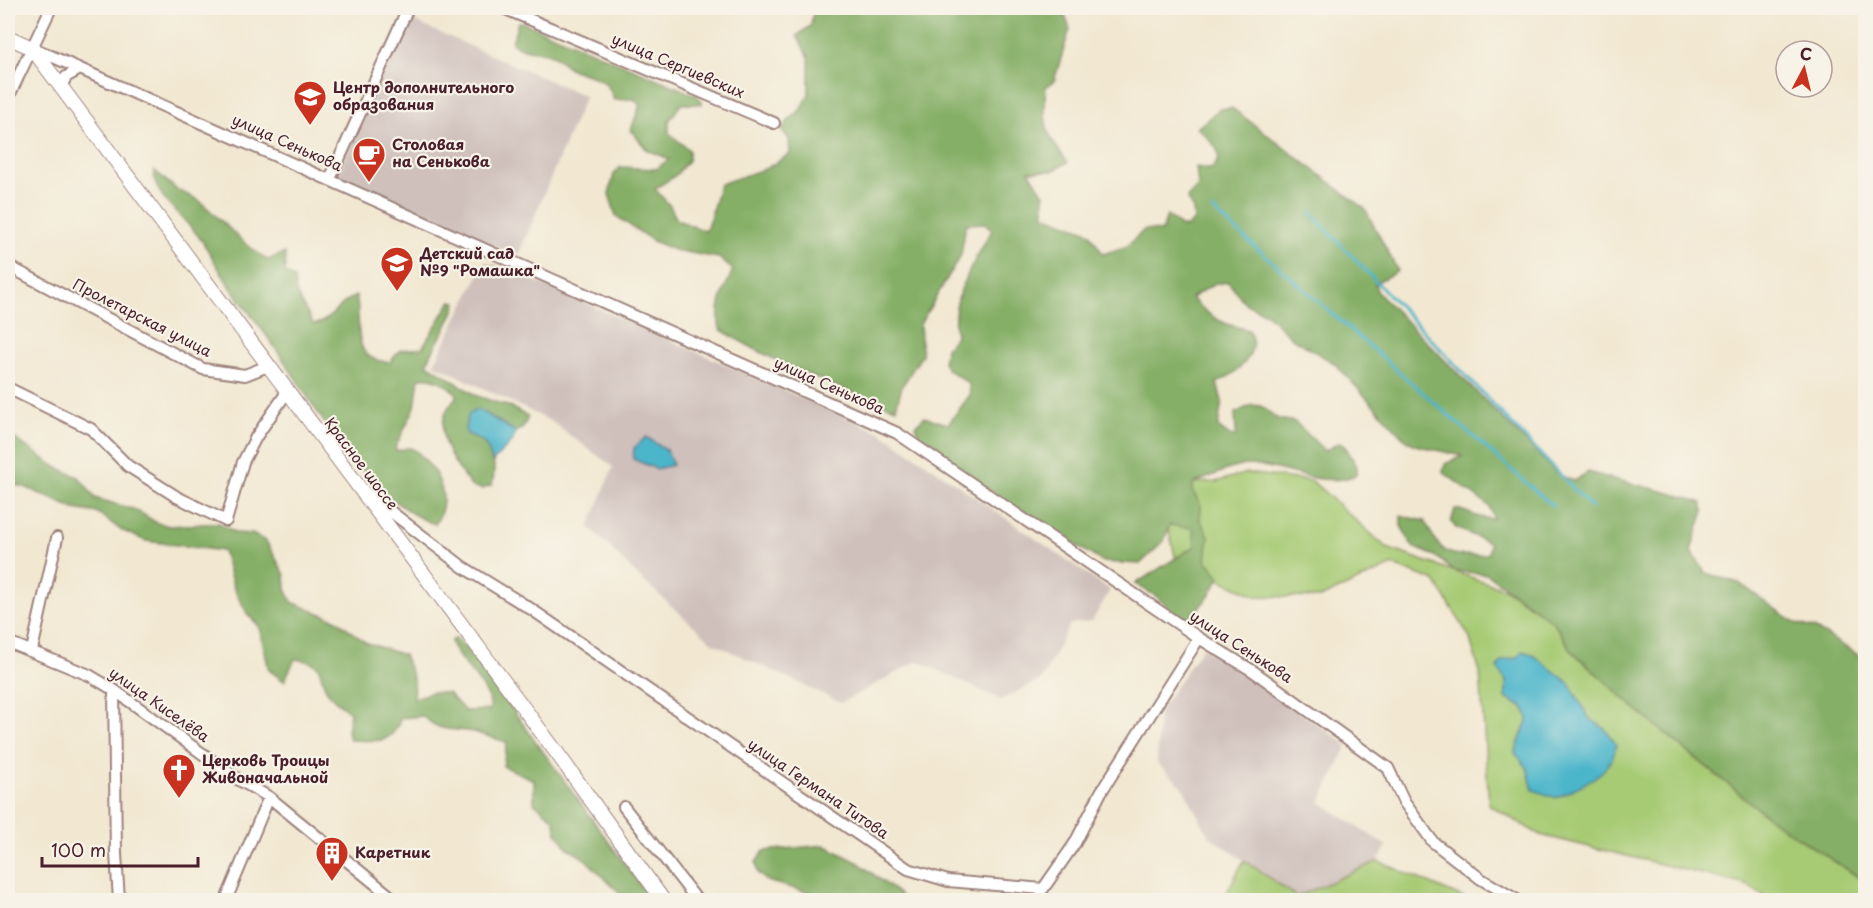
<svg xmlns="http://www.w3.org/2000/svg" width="1873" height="908" viewBox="0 0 1873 908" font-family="'Playpen Sans',sans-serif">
	<rect width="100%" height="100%" fill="#f7f3e8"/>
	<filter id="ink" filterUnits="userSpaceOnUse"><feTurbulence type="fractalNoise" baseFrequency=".0167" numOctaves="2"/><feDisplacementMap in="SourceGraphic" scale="12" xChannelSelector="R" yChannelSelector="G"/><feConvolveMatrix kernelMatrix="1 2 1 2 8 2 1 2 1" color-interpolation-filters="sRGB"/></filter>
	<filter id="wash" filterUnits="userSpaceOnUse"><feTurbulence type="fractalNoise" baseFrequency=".008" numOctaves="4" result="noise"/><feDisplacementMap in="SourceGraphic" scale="24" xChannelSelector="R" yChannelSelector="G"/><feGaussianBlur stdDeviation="1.35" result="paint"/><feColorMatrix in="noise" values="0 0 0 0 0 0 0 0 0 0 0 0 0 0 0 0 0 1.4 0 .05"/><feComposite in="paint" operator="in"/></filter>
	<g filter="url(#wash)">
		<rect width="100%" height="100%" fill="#f2e8d2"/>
		<path fill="#cfc0bb" d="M406,18L585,96L518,256L337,175Z
			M485,262L501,266L882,433L1110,590L1092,621L1070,624L1042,679L1001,700L918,661L841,703L713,643L639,577L589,527L613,467L552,422L434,364Z
			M1203,647L1348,745L1320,802L1387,846L1378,861L1297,897L1209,836L1182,786L1157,763L1159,711Z"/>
		<path fill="#a7cb74" stroke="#787550" stroke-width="1.5" fill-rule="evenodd" d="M1247,473L1312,481L1387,548L1505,589L1554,622L1572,651L1639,712L1777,824L1865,881V900H1770L1747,885L1540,835L1489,805L1480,672L1469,636L1435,581L1393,565L1320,598L1256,596L1176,560L1157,484L1215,482ZM1519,657L1569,683L1589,718L1605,729L1533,790L1527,767L1515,752L1528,718L1524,708L1506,698V681L1502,661Z
			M1244,860L1297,897L1378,861L1468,900H1223Z"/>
		<path fill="#85af66" stroke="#686748" stroke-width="1.5" d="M808,8H1062L1070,29L1054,81L1046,87C1043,122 1044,134 1068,162L1052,171H1029L1044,194V215L1089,232L1103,254L1127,246L1144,230L1162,231L1167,215L1181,227H1187L1194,220L1193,210L1187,198L1198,186L1196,167L1211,169C1229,154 1210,140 1197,128L1220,109L1232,108L1365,209L1398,271L1375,283L1377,292L1559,475L1574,481L1588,472C1626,484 1664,489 1702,503L1704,511L1691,550L1705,573L1739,583L1795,623L1814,628L1865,659V881L1777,824L1639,712L1572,651L1553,622L1487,574L1454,571L1435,556L1413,547L1401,526V516L1425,521C1442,557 1449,557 1488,554L1490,543L1456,528L1451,522L1455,509C1469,511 1481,521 1494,518L1489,506L1443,472L1445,464L1462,456L1415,445L1403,437L1334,363L1293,339L1267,314L1246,304L1228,282L1214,284L1191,298C1212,318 1220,324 1249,330C1262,354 1236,374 1217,383L1222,401L1218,427L1230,436L1236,435L1235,413L1252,405L1261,406L1278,419L1295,422L1325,451L1338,443L1344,445L1357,466L1356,475C1320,490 1283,464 1247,465C1231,466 1209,478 1194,483L1192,490L1201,506L1200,520L1209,536L1206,560L1220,577L1209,596L1188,620L1177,616L1156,596L1135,584L1195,546L1193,528L1169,525L1164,541L1140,564L1103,562L1011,505L938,455L918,437L916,425L924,417L948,424L970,395L969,384L947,369L943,362L946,348L956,336C948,299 975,261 992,230L985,223L966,224L961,255L920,324L922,355L902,386L896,408C836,388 774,363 720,329C715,307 724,290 733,270L719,258L674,250L653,241L616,216L609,194L614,174L620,167L656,169L669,159L647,150L631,130L640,105L634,99L614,100C606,74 593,79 571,69C564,65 559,58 552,55C538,49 524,53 512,43L518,22H522L698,96L702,104H681L669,121V133L689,150V159L676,175L655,189L670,206L677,220L706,231L720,184L767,168L790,154L789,139L780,129L800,110L809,94V57L797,36L811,25L813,11Z
			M154,170L176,189L200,201L249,247L268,260L285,253V272L294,279L296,292L313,324C331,323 339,301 356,296C363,322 347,361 390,362L400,350L422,348L451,301L457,302C451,324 435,342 427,364L477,396L511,407L528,417L523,428L516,432L478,409L467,434C492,442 498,460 492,485L482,489L471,486C449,457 427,426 458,395C446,384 437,376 419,378L415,407L395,448L396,451C400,450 406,448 410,448C416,449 421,456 425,460C442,478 450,502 435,524C398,512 366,475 342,446C318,417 300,383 278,352C262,328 243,306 227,282C216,266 208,247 195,232C182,216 151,193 154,170Z
			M8,434L56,467L79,477L95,498L136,510L157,523L170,526L219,523L236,533L252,534L266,541L285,575L286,589L292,602L337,620L365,642L404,655L413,678L414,698L432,692L448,693L465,711L490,710C493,687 456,663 451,641L455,638L490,674L507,702L651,900H627L585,859L568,848L557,833L554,819L534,803V780L503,766L507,742C495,739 484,735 473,732C453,728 439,733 423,716L401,718C390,747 378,740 350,740L347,732L350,712C344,707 336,702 331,696C312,674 333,664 295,659L284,681L269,670L259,626L248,615L234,589L223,551L146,541L121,530L98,513L74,509L25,487L8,484Z
			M824,845L859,863L906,900H835L767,881L758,873L756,862L764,851Z"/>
		<path fill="#4cb5ca" stroke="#4b6a7a" stroke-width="1.5" d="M478,409L516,432L512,442L492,462C488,444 484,440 467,434L465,428L469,414Z
			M646,437L666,450L673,465L656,469L633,459L634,448Z
			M1522,651L1532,654L1569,683L1589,718L1605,729L1616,744C1614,775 1580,785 1556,798L1533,790L1527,767L1515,753L1528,718L1524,708L1506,698V681L1497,668L1502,661L1519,657Z"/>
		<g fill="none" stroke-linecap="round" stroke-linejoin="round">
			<path stroke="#4cb5ca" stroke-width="3" d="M1213,210L1553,506
				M1310,212L1592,508"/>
		</g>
	</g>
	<g filter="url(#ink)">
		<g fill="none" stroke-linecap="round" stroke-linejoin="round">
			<defs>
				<path id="minor" d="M503,8L774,123
					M33,48L897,433L1199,638L1253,671L1388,768L1404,802L1433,842L1481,879L1517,900
					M61,87L66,77L80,69
					M8,98L51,8
					M330,179L408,8
					M8,266L203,369L245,375L268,366
					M8,388L91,429L128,466L177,497L226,521L243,462L256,437L287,392
					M369,495L463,567L531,609L908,869L948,881L1043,889L1075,843L1101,792L1199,638
					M8,642L89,675L114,690L239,780L269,797L395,900
					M32,650L57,538
					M114,690L116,854L119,900
					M624,807L697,900
					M226,900L269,797"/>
				<path id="major" d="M8,37L32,48L557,753L663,900"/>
			</defs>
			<use href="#minor" stroke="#9e847e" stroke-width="14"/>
			<use href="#major" stroke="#9e847e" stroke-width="16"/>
			<use href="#minor" stroke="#fff" stroke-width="10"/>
			<use href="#major" stroke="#fff" stroke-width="14"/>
		</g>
	</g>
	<defs>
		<symbol id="school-pin" viewBox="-11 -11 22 30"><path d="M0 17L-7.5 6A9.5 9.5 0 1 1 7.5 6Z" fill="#c8321e" stroke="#f7f3e8"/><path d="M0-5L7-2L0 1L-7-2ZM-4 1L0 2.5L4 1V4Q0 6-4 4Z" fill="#fff"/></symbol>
		<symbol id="cafe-pin" viewBox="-11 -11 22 30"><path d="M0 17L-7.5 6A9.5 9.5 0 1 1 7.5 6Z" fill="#c8321e" stroke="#f7f3e8"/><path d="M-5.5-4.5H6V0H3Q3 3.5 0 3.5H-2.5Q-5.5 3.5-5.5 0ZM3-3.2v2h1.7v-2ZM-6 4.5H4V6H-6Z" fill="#fff"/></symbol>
		<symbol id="church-pin" viewBox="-11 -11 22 30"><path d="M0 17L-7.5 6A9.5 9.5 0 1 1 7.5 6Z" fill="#c8321e" stroke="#f7f3e8"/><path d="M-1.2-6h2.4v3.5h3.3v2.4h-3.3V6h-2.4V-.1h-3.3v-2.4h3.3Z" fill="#fff"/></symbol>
		<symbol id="building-pin" viewBox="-11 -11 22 30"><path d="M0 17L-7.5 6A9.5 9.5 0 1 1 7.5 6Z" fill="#c8321e" stroke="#f7f3e8"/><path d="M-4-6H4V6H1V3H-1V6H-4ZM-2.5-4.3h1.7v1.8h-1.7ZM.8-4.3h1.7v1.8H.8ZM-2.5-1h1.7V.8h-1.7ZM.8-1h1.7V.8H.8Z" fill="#fff"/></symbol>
	</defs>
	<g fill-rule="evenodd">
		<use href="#school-pin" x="291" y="78" width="38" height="52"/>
		<use href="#cafe-pin" x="350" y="135" width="38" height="52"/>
		<use href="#school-pin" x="378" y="244" width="38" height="52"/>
		<use href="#church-pin" x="160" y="751" width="38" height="52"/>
		<use href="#building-pin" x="313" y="834" width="38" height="52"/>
	</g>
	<g text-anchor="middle" stroke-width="4.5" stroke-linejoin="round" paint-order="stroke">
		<g font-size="15" fill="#4a1f2b" stroke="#f7f3e8">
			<text transform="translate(678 66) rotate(23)" y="5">улица Сергиевских</text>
			<text transform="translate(287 143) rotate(24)" y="5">улица Сенькова</text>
			<text transform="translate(142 318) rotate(27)" y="5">Пролетарская улица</text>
			<text transform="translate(829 386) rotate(24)" y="5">улица Сенькова</text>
			<text transform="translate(361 464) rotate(53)" y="5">Красное шоссе</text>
			<text transform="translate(1241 647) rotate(33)" y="5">улица Сенькова</text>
			<text transform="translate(159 705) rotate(35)" y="5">улица Киселёва</text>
			<text transform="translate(818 789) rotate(34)" y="5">улица Германа Титова</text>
		</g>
		<g font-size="15" font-weight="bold" fill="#4a1f2b" stroke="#f7f3e8" text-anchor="start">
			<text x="333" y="93">Центр дополнительного<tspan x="333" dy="17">образования</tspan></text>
			<text x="392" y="150">Столовая<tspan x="392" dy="17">на Сенькова</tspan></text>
			<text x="420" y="259">Детский сад<tspan x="420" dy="17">№9 "Ромашка"</tspan></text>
			<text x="202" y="766">Церковь Троицы<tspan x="202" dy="17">Живоначальной</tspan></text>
			<text x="355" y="858">Каретник</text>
		</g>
	</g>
	<rect width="1873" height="908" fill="none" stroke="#f7f3e8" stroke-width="30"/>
	<g transform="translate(1804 69) rotate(7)"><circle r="28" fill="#f7f3e8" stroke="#b29e9c" stroke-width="1.5"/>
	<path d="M0-4.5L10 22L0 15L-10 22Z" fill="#c8321e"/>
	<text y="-9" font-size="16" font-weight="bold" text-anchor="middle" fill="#4a1f2b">С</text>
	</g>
	<path d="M42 857v9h156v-9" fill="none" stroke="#4a1f2b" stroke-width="3"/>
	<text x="51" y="857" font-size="18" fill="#4a1f2b" stroke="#f7f3e8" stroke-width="4.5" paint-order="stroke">100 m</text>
</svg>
